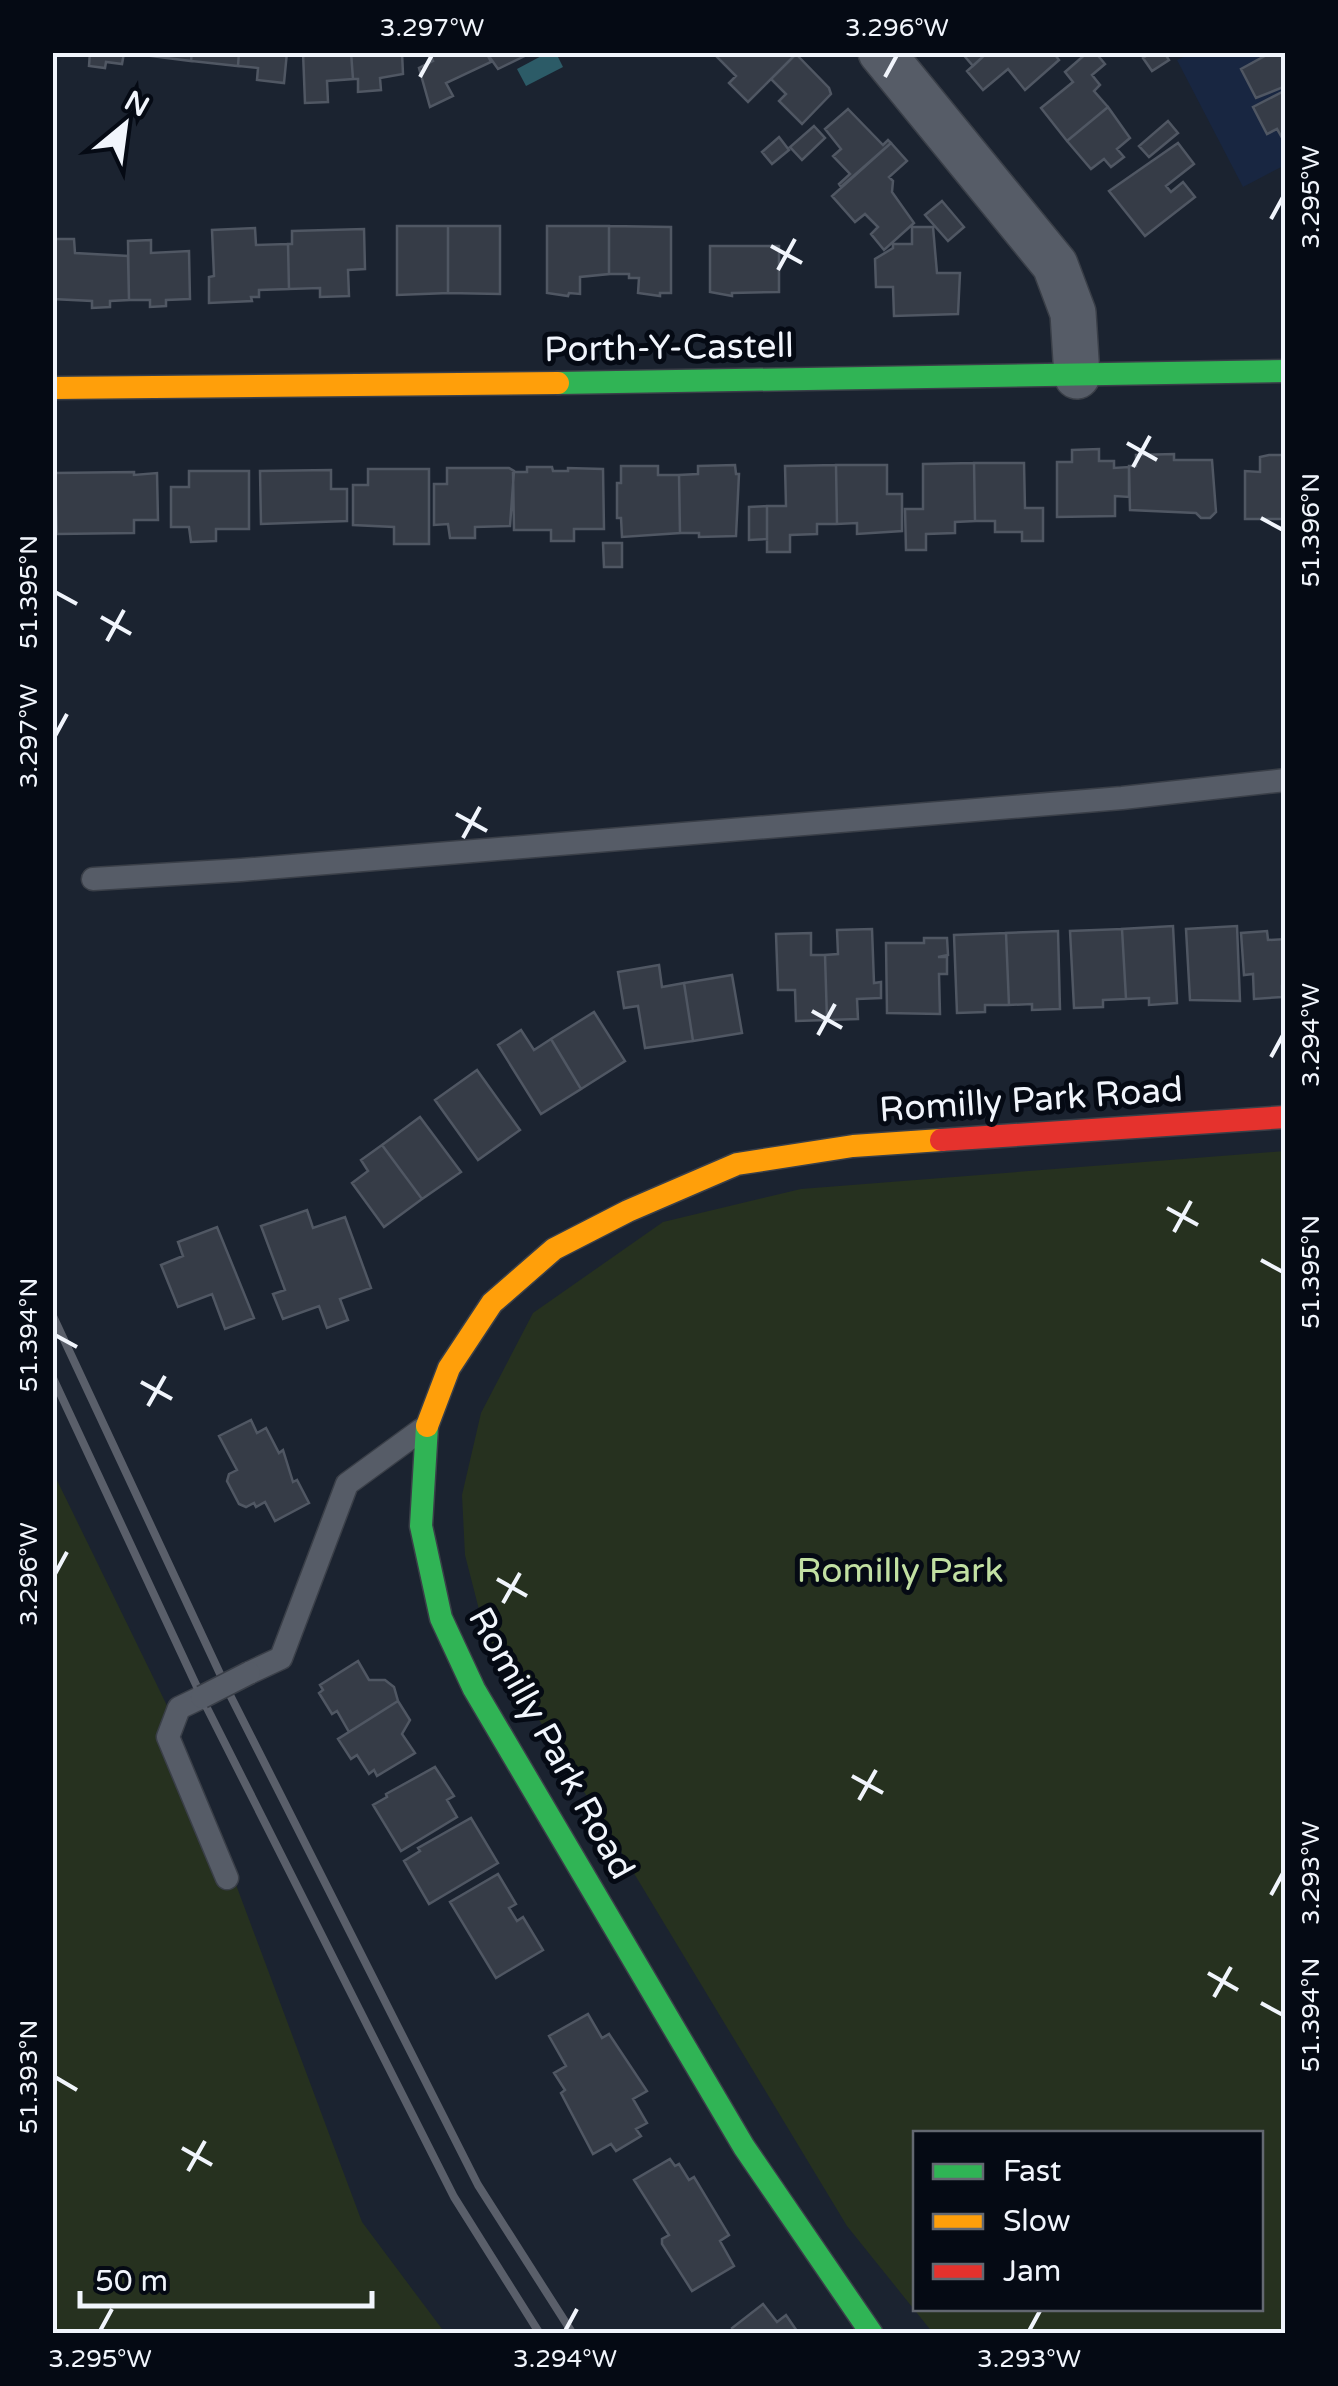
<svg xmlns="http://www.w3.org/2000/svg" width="1338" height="2386" viewBox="0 0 1338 2386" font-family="'Varela Round',sans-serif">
	<rect width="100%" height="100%" fill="#1b2330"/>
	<path fill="#182641" d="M1192,53H1285V165L1243,187L1177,60Z"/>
	<path fill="#26311f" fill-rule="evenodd" d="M1285,1151V2333H933L847,2226L606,1827L485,1633L465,1555L462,1495L481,1413L533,1313L663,1222L801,1189ZM916,2134H1260V2308H916Z
		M52,1470L176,1724L362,2222L445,2333H53Z"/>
	<path fill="#2c5b67" d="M547,53H556L563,67L526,86L517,69Z"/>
	<path fill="#363c47" stroke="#505763" stroke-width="2.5" d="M90,52H144L143,55L124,53L122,64L106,62L105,68L89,66Z
		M144,52H192L191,61L143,55Z
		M192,52H239L238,66L191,61Z
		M239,52H287L284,83L257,80L258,68L238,66Z
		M303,52H351L353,79L327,81L328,102L305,103Z
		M351,52H402L403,74L380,78L381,90L358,92V79H353Z
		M429,52H486L491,62L446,83L453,96L430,107L419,68L433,61Z
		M486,52H533L498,69Z
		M721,52H795L796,54L748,102L729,83L736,76L717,57Z
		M961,52H988L973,66Z
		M988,52H1053L1059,60L1025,90L1008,69L983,90L967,71Z
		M1088,52H1095L1105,64L1092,75L1100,85L1094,91L1108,107L1067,141L1041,108L1073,82L1065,72Z
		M1152,52H1164L1169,60L1152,71L1143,58Z
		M1272,52H1286V86L1256,98L1241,69Z
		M796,54L829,88L831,94L802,124L779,101L786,94L771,79Z
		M1286,90V142L1285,143L1277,129L1267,134L1253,107Z
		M1108,107L1130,138L1117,149L1124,157L1111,167L1104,159L1091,169L1067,141Z
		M848,109L883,145L888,140L891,143L841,187L839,184L850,174L833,156L841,149L825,129Z
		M1168,121L1178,133L1149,157L1139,146Z
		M814,126L825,138L802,160L790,147Z
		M779,137L789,150L772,164L762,152Z
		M891,143L907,161L889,177L893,181L892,192L914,223L884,250L871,234L878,227L865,214L855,222L832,196Z
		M1178,143L1194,164L1166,186L1171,192L1183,182L1195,197L1145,236L1109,191Z
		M942,201L964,227L948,241L925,215Z
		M397,226H448V293L397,295Z
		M448,226H500V294L448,293Z
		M547,226H609V274L580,277V294L569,293L568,296L547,293Z
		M609,226L671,227V293H660V296L638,293L639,278H629V274H609Z
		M912,227H933L937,273H960L958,314L894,316L893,287H876L875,259L893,248V244H912Z
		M255,228L256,245L288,244L289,289L259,290V297H251L252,301L209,303V277L214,276L212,230Z
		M364,229L365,269L348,270L349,296L320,297V288L289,289L288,244H292V231Z
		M52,239H74L75,253L128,256L129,300L110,301V307L92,308V301L53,299Z
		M151,240V253L189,251L190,299L166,300V306L150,307V300H129L128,241Z
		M710,246H779V292L732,293V296L710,292Z
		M1099,449V461H1114V468L1129,467V497L1115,496V516L1057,517V462H1072V450Z
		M1174,454V460H1212L1216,512L1210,518H1201L1196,513L1130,510L1129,466H1136V455Z
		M1269,455H1286V519H1245V471L1260,472V457Z
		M974,463L975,521L955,522V533L926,534V550H906L905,509H923V464Z
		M974,463H1024L1025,508H1043V541H1022V532H995V521H975Z
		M735,465L736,474H739L736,536L699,537V533H680L679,475L698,474V466Z
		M836,465L837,524H817V534L790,535V552H767V506H786L785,466Z
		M836,465H887V494H902V531L857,534V523L837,524Z
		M621,466H658V475H679L680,533L622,537L621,518H617V483H621Z
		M527,467H552L553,471H568V468L603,469L604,529H574V541H551V530H514L513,472H527Z
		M447,468H509L514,471L510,526L475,527V538H450L448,524L434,525V484H447Z
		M368,469H429V544H394V527L353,525V485H368Z
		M331,470V489H347V521L261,524L260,471Z
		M189,471H249V529H216V541L191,542L189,527H171V487H189Z
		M134,472V475L157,473L158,520H134V533L57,534L55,473Z
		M767,506V539L749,540V507Z
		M603,543H622V567H604Z
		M1173,926L1177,1003L1149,1005V998L1126,999L1122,929Z
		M1237,926L1240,1001L1190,1000L1186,929Z
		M872,929L874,983L881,982V998L857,999L858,1019L827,1020L825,955L838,954L837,930Z
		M1122,929L1126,999L1103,1000V1007L1074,1008L1070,931Z
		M1058,931L1060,1009L1032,1010V1004L1009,1005L1006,933Z
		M1267,931L1268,940L1286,939V986H1282V997L1254,999L1253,974L1244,975L1241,933Z
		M811,933V955H825L827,1020L796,1021L795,990H778L776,934Z
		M1006,933L1009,1005H985V1012L957,1013L954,935Z
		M924,938H947L948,955L938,957H947V974H939L940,1014L887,1013L886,943H924Z
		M659,965L662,987L684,983L693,1041L645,1048L638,1006L624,1008L618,972Z
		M732,975L742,1033L693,1041L684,983Z
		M594,1012L625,1061L581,1089L551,1039Z
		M521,1030L534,1050L551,1039L581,1089L541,1114L498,1045Z
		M477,1070L520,1130L478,1160L435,1100Z
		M420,1117L461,1172L422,1199L382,1145Z
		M382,1145L422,1199L384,1227L352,1183L368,1171L361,1160Z
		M307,1210L313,1228L345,1217L371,1288L340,1299L348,1320L327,1328L319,1306L283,1319L273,1294L285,1290L261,1226Z
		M217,1227L254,1318L225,1329L212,1294L178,1307L161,1265L183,1256L178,1242Z
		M251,1420L257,1433L266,1428L279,1453L283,1450L293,1482L297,1480L309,1503L275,1521L265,1502L256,1507L254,1503L246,1507L239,1504L227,1481L229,1474L237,1470L219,1436Z
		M358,1661L369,1680H385L394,1687L398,1701L349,1732L337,1711L332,1714L319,1693L323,1690L320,1685Z
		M398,1701L410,1720L402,1734L415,1753L377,1776L374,1770L369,1774L357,1755L351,1759L338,1739Z
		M435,1767L454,1796L447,1800L457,1817L401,1851L373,1805L387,1797L386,1794Z
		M471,1818L498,1863L429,1904L404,1861L420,1851L418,1848Z
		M498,1874L516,1904L509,1908L517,1921L523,1917L543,1950L496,1978L450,1902Z
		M588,2014L602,2038L609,2034L647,2091L633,2099L647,2123L636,2129L641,2136L616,2151L611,2144L593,2154L561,2093L565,2090L554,2073L566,2066L549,2036Z
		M670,2159L675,2166L679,2164L689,2180L694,2177L729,2235L720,2241L734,2266L692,2291L662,2244V2239L669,2235L634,2180Z
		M763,2304L777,2322L786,2315L799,2334H735L732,2328Z"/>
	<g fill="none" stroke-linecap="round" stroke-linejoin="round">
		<defs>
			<path id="lane" d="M93,879L241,870L1122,798L1286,780
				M249,1673L281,1658L347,1484L421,1430
				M202,1697L179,1708L168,1737L227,1878"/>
			<path id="street" d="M881,52L1055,265L1073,313L1077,376"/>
			<path id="fast" d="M558,383L1286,371
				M427,1426L421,1526L441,1618L474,1689L744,2147L872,2334"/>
			<path id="slow" d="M52,388L558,383
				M427,1426L449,1368L492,1303L554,1249L628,1211L737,1164L853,1146L941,1140"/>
			<path id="jam" d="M941,1140L1286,1117"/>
		</defs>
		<use href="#lane" stroke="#3a3f48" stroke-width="25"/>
		<use href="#street" stroke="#3a3f48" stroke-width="48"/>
		<use href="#fast" stroke="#3a3f48" stroke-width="25"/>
		<use href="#slow" stroke="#3a3f48" stroke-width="25"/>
		<use href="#jam" stroke="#3a3f48" stroke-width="25"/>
		<use href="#lane" stroke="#565c67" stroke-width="22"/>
		<use href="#street" stroke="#565c67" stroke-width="45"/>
		<use href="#fast" stroke="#30b455" stroke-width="22"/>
		<use href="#slow" stroke="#ff9f0a" stroke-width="22"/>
		<use href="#jam" stroke="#e5322d" stroke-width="22"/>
		<path stroke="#5a5f6a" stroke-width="8" d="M52,1314L229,1693L478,2185L573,2334
			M52,1376L205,1704L454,2197L540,2334"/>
		<defs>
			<path id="lane-bridge" d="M202,1697L249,1673"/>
		</defs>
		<use href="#lane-bridge" stroke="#3a3f48" stroke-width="25" stroke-linecap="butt"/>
		<use href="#lane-bridge" stroke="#565c67" stroke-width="22"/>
	</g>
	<path fill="none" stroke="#f1f5fc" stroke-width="4" d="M420,77L432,55M885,77L897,55M1271,219L1283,197M771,246L802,263M778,270L795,239M1127,443L1157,460M1133,467L1150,436M1261,518L1283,530M55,592L77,604M101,617L131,634M107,641L124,610M55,736L67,714M456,814L487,831M463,838L480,807M812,1011L842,1028M818,1035L835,1004M1271,1057L1283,1035M1167,1208L1198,1225M1174,1232L1191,1201M1261,1260L1283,1272M55,1335L77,1347M141,1382L172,1399M148,1406L165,1376M55,1574L67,1552M497,1579L527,1596M503,1603L520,1573M852,1776L883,1793M859,1800L876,1770M1271,1895L1283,1873M1208,1973L1238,1990M1214,1997L1231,1967M1261,2003L1283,2015M55,2077L77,2090M182,2148L212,2165M188,2171L205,2141M100,2331L112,2309M565,2331L577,2309M1029,2331L1041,2309"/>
	<g text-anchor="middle" stroke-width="10" stroke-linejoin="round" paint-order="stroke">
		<g font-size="35" fill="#f1f5fc" stroke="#050a14">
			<text transform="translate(669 347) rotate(-1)" y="12">Porth-Y-Castell</text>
			<text transform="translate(1031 1099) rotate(-4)" y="12">Romilly Park Road</text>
			<text transform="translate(552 1743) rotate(61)" y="12">Romilly Park Road</text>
		</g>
		<g font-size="35" fill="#c2e0a2" stroke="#050a14">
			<text x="900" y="1582">Romilly Park</text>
		</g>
	</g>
	<rect width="1338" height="2386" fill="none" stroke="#050a14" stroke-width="110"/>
	<rect x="913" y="2131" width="350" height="180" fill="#050a14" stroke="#636871" stroke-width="2.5"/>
	<rect x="933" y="2164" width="50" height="15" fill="#30b455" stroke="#636871" stroke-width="2.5"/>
	<text x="1003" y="2181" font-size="30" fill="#f1f5fc">Fast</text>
	<rect x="933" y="2214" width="50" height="15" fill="#ff9f0a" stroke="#636871" stroke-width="2.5"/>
	<text x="1003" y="2231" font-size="30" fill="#f1f5fc">Slow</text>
	<rect x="933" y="2264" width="50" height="15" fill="#e5322d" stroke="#636871" stroke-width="2.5"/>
	<text x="1003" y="2281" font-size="30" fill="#f1f5fc">Jam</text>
	<g transform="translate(125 125) rotate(29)" stroke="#050a14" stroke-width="8" paint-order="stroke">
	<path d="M0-8L18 38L0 25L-18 38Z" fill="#f1f5fc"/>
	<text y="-15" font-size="28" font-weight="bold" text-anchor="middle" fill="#f1f5fc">N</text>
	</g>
	<path d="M80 2291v15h292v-15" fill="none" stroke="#f1f5fc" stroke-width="5"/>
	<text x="95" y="2291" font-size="30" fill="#f1f5fc" stroke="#050a14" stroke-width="8" paint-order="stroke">50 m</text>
	<rect x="55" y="55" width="1228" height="2276" fill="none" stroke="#f1f5fc" stroke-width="4"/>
	<g font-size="25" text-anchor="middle" fill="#f1f5fc">
		<text x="432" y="36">3.297°W</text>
		<text x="897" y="36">3.296°W</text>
		<text transform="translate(1310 197) rotate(-90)" y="9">3.295°W</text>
		<text transform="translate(1310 530) rotate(-90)" y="9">51.396°N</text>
		<text transform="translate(28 592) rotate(-90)" y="9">51.395°N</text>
		<text transform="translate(28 736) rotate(-90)" y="9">3.297°W</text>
		<text transform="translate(1310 1035) rotate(-90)" y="9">3.294°W</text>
		<text transform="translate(1310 1272) rotate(-90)" y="9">51.395°N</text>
		<text transform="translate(28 1335) rotate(-90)" y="9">51.394°N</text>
		<text transform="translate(28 1574) rotate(-90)" y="9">3.296°W</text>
		<text transform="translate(1310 1873) rotate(-90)" y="9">3.293°W</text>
		<text transform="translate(1310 2015) rotate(-90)" y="9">51.394°N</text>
		<text transform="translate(28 2077) rotate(-90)" y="9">51.393°N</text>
		<text x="100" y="2367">3.295°W</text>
		<text x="565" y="2367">3.294°W</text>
		<text x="1029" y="2367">3.293°W</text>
	</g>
</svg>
